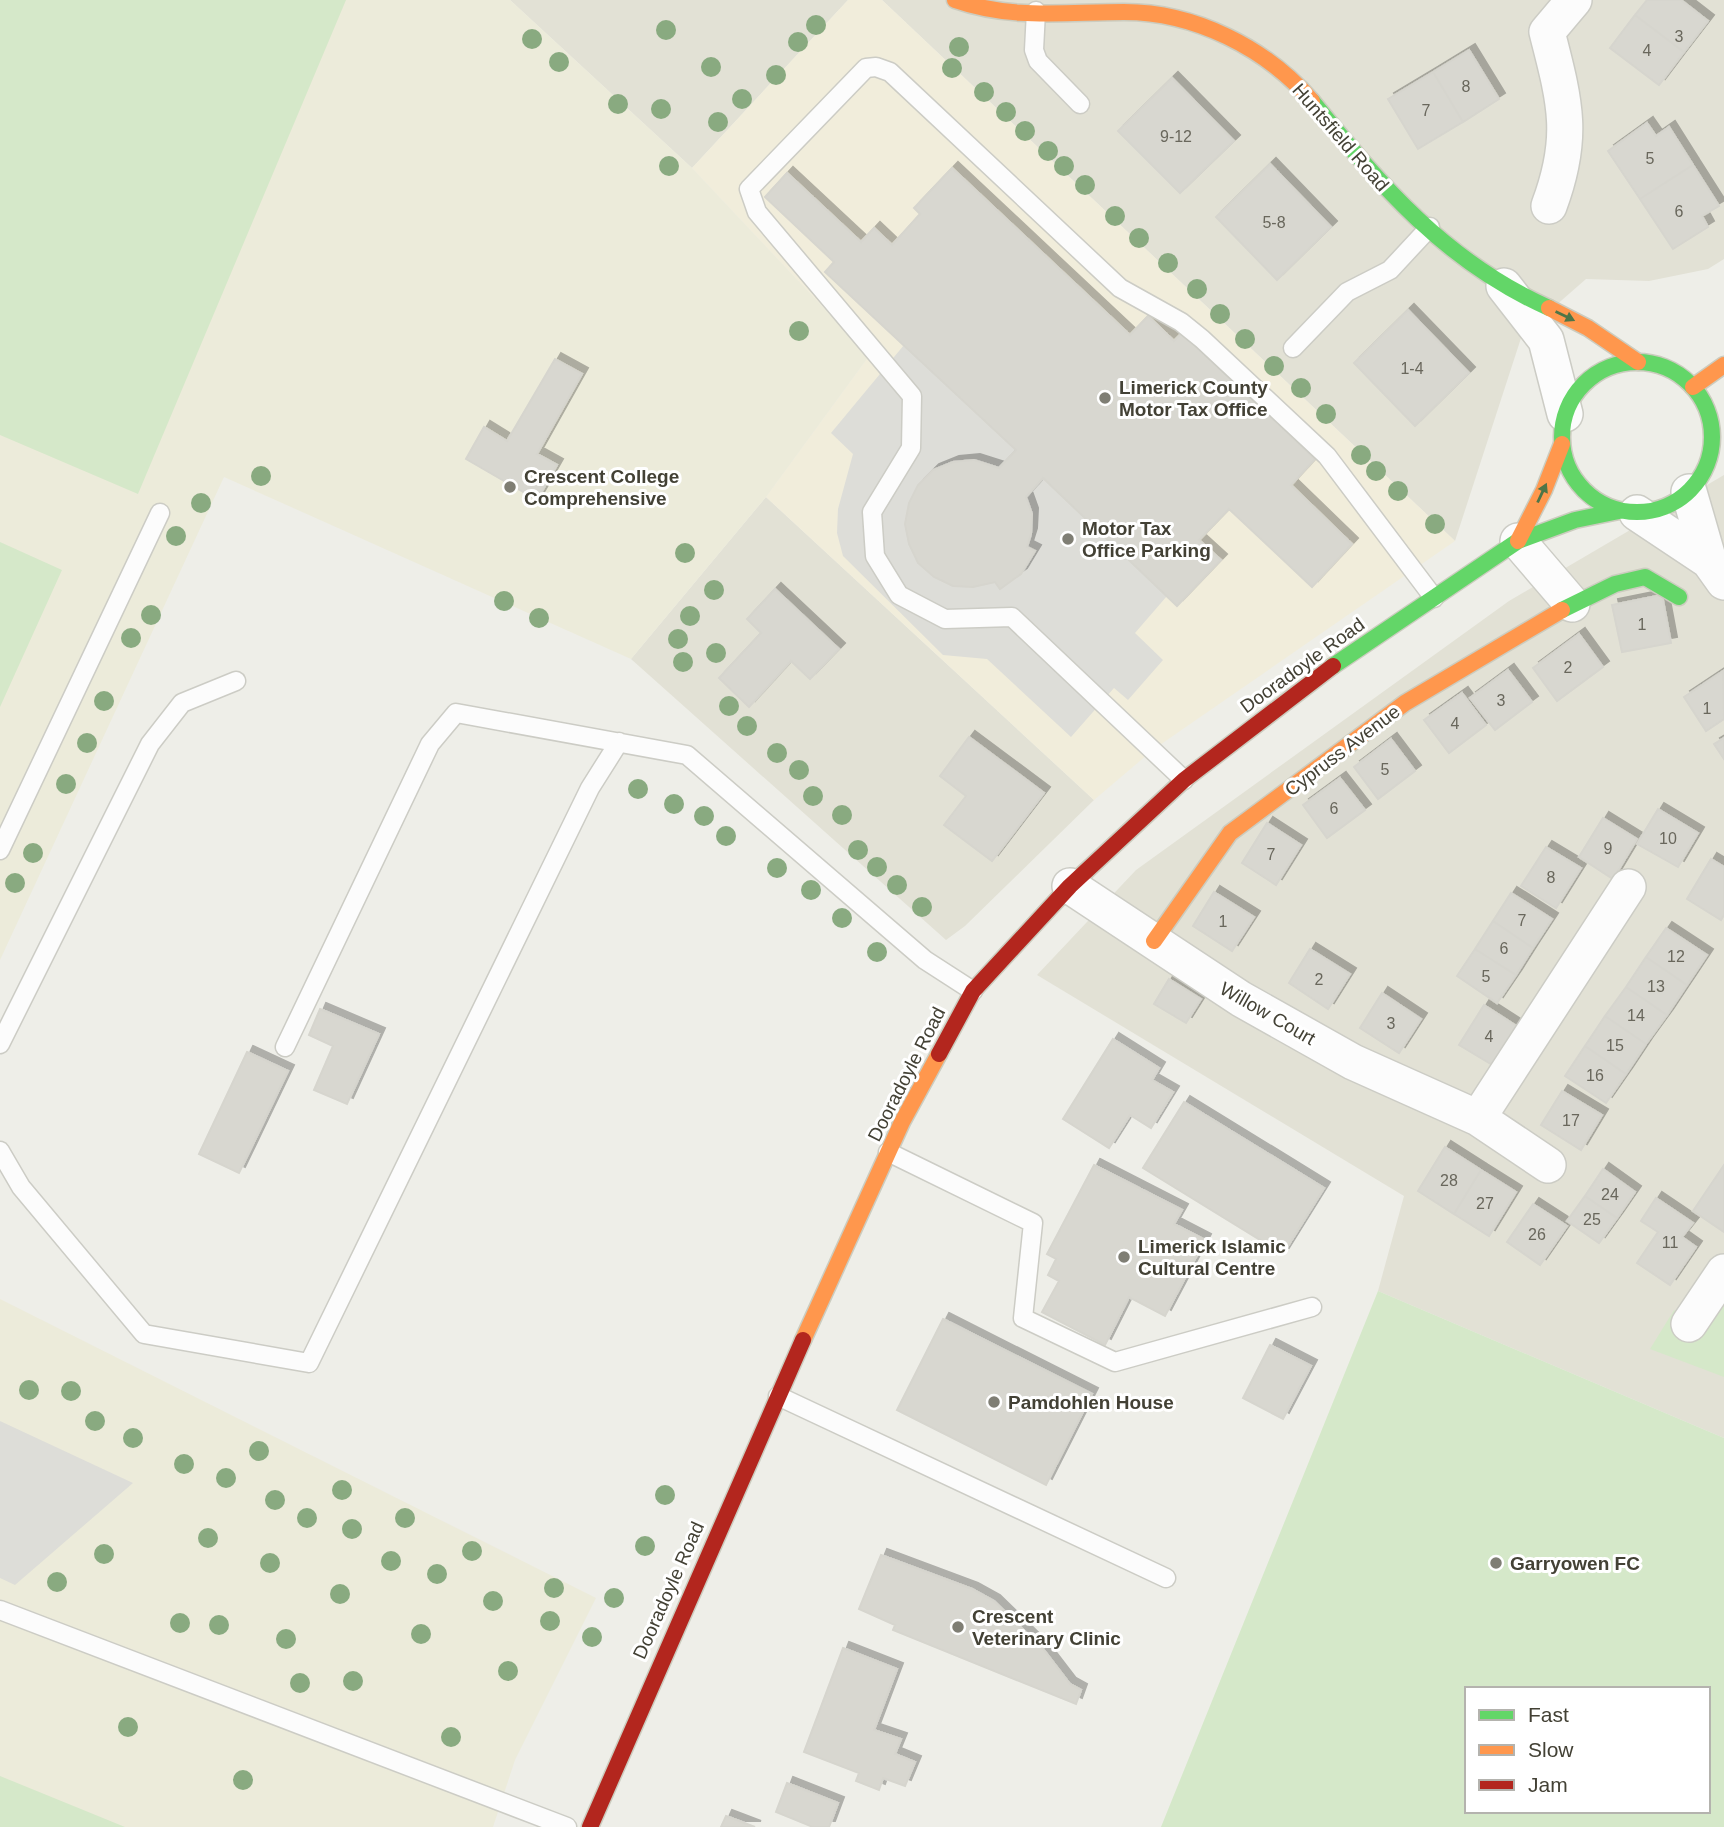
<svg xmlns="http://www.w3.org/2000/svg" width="1724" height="1827" viewBox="0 0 1724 1827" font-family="Arial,sans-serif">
	<defs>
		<filter id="shadow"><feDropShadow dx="6" dy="-6" stdDeviation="0" flood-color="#0004"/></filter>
	</defs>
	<rect width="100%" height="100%" fill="#eeeee8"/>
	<path fill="#e2e1d5" d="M510,0H848L692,168Z
		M882,0H1724V259L1708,269L1649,281L1586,279L1522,335L1455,541Z
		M1724,475V1438L1378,1291L1404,1196L1037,975L1136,870L1509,601Z
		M766,497L1094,800L965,926L946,940L631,659Z"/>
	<path fill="#f1eddb" d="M848,0H882L1455,541L1154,749L1094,800L766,497L869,356L692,168Z"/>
	<path fill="#ecebda" d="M0,0H510L692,168L869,356L766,497L631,659L224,477L0,960Z
		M0,1299L596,1598L515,1760L493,1827H0Z"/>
	<path fill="#d5e8c9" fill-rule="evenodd" d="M0,0H346L138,494L0,435Z
		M0,542L62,570L0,707Z
		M1378,1291L1724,1438V1827H1161ZM1467,1689H1708V1811H1467Z
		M1724,1303V1377L1650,1349L1674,1310L1706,1331Z
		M0,1776L125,1827H0Z"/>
	<path fill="#ddddd8" d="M904,345L1016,450L999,468L974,460L953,462L933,470L918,485L909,503L905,524L909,544L918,563L953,586L974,587L1021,574L1035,552L1027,547L1031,534L1032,514L1026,497L1043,478L1167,596L1135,633L1163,660L1128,700L1114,688L1071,737L987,659L943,655L843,556L837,533L838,509L853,454L831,433Z
		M0,1421L133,1483L15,1585L0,1578Z"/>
	<path fill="#d8d7d0" stroke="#d6d5ce" stroke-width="2" filter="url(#shadow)" d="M1647,0H1681L1708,21L1684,52L1635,15Z
		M1635,15L1684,52L1659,85L1610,48Z
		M1469,50L1499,99L1463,122L1433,72Z
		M1433,72L1463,122L1418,149L1388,99Z
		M1172,78L1234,141L1180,193L1118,131Z
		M1647,123L1656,136L1669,127L1693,165L1640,199L1608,151Z
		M1270,164L1331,227L1277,280L1216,217Z
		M1693,165L1719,206L1702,216L1708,227L1673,249L1640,199Z
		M952,168L1130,335L1148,316L1174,341L1182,333L1315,459L1291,485L1352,544L1312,587L1229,509L1199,540L1221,560L1177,606L1043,478L1026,497L1032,514L1031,534L1027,547L1035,551L1021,574L1000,589L995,582L973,587L953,586L934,577L918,563L909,544L905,524L909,503L918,485L933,470L953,462L974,460L999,468L1016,450L825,272L834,262L765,197L787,173L861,242L874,228L892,245L920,214L914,208Z
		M1408,310L1469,373L1415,426L1354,363Z
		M555,359L582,374L537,454L557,465L537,500L466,459L484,427L507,441Z
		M775,589L839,649L810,679L791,661L749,707L719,678L761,633L747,619Z
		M1662,595L1671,643L1622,652L1612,605Z
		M1579,634L1603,667L1557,701L1533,668Z
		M1508,670L1532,702L1495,730L1470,698Z
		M1723,671L1724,719L1706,731L1684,697Z
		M1462,693L1486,725L1449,753L1424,720Z
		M969,737L1044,793L992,861L944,825L966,796L940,776Z
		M1724,738V759L1714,744Z
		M1391,739L1415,771L1378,799L1354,767Z
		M1340,778L1365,810L1327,838L1303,805Z
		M1658,809L1698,833L1678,867L1637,844Z
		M1603,818L1637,839L1613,879L1579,857Z
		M1267,823L1301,845L1276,885L1242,863Z
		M1546,847L1581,868L1556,908L1521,886Z
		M1711,859L1724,867V915L1721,920L1687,899Z
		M1214,892L1254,917L1232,951L1193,926Z
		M1511,893L1552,919L1533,948L1493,921Z
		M1493,921L1533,948L1516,975L1475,949Z
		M1666,928L1707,955L1687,985L1646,957Z
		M1310,949L1350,974L1328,1009L1289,983Z
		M1475,949L1516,975L1497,1003L1457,976Z
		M1646,957L1687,985L1667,1015L1626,987Z
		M1169,979L1201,999L1186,1023L1154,1004Z
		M1626,987L1667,1015L1646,1044L1605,1016Z
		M1382,993L1421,1019L1399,1053L1360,1028Z
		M1484,1005L1518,1027L1494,1066L1459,1045Z
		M320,1009L379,1034L347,1104L314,1090L333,1046L309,1035Z
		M1605,1016L1646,1044L1626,1074L1585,1046Z
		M1113,1039L1159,1068L1152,1080L1173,1092L1151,1128L1130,1115L1109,1148L1063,1119Z
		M1585,1046L1626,1074L1606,1103L1565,1076Z
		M247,1052L288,1071L239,1173L199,1154Z
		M1562,1091L1602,1115L1581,1150L1541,1125Z
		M1184,1102L1324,1188L1283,1254L1143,1168Z
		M1445,1147L1481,1170L1454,1214L1418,1191Z
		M1094,1165L1182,1210L1174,1224L1205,1240L1165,1316L1129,1297L1105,1345L1042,1312L1059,1281L1048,1275L1056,1259L1047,1254Z
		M1724,1165V1232L1693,1211Z
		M1603,1169L1635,1192L1617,1218L1585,1196Z
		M1481,1170L1516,1192L1489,1236L1454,1214Z
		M1585,1196L1617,1218L1599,1243L1567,1221Z
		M1656,1198L1693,1223L1682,1237L1696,1247L1670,1285L1637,1263L1658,1232L1641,1221Z
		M1533,1204L1567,1226L1540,1265L1507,1242Z
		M943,1319L1092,1394L1046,1485L897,1410Z
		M1270,1345L1311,1366L1283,1419L1243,1398Z
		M881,1555L972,1589L994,1601L1043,1649L1070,1684L1081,1690L1076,1704L893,1630L895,1625L859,1609Z
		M843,1648L897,1669L874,1730L901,1739L895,1754L915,1762L905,1786L883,1778L879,1790L856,1781L859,1773L804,1752Z
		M787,1783L838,1803L829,1827H813L776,1812Z
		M726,1816L755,1827H721Z"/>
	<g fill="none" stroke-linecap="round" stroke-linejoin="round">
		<defs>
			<path id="lane" d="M1036,11L1034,50L1038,61L1080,104
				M1293,348L1347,292L1390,270L1430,227
				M1184,780L1012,617L945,619L899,595L875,556L872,512L911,448L912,396L757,212L749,189L866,68L876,67L890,72L1120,288L1181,322L1202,339L1327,456L1434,598
				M0,850L160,513
				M0,1044L150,744L182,703L236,681
				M285,1047L430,744L456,713L687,755L925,960L973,991
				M0,1151L21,1187L144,1334L309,1363L590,788L619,742
				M888,1152L1033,1223L1023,1318L1115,1362L1312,1307
				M778,1396L1166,1578
				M0,1610L567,1827"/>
			<path id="street" d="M1549,206C1575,137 1565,102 1547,32L1574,0
				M1504,286L1546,340L1565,414
				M1689,492L1709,561
				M1637,513L1709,561L1724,582
				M1518,541L1572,604
				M1070,886L1241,999L1353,1062L1478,1118L1548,1165
				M1478,1118L1628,887
				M1689,1324L1724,1272"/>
			<path id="fast" d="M1312,101C1381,186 1446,262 1549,308
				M1562 437a75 75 0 1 1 150 0a75 75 0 1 1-150 0Z
				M1562,610L1615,584L1645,577L1679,597
				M1333,666L1518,541L1575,520L1619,511"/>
			<path id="slow" d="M955,0C1012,20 1065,12 1124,12C1195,12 1266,48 1312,101
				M1549,308L1588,328L1638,362
				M1693,387L1724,365
				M1518,541L1544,490L1562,444
				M1154,941L1230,833L1405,703L1562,610
				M803,1340L902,1122L939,1054"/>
			<path id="jam" d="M939,1054L973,991L1070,886L1184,780L1333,666
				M590,1827L803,1340"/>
		</defs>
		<use href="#lane" stroke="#ccccc5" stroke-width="21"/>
		<use href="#street" stroke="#ccccc5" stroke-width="38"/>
		<use href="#fast" stroke="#ccccbf" stroke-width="19"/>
		<use href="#slow" stroke="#ccccbf" stroke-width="19"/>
		<use href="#jam" stroke="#ccccbf" stroke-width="19"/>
		<use href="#lane" stroke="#fcfcfc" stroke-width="18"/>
		<use href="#street" stroke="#fcfcfc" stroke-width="35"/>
		<use href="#fast" stroke="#63d668" stroke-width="16"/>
		<use href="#slow" stroke="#ff974d" stroke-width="16"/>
		<use href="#jam" stroke="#b3261e" stroke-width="16"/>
	</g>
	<g fill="#89aa80">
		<circle cx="816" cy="25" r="10"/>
		<circle cx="666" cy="30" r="10"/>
		<circle cx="532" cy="39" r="10"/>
		<circle cx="798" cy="42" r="10"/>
		<circle cx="959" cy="47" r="10"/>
		<circle cx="559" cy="62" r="10"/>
		<circle cx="711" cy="67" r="10"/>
		<circle cx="952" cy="68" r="10"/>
		<circle cx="776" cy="75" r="10"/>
		<circle cx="984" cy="92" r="10"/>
		<circle cx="742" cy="99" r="10"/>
		<circle cx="618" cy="104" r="10"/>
		<circle cx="661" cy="109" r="10"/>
		<circle cx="1006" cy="112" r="10"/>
		<circle cx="718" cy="122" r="10"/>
		<circle cx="1025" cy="131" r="10"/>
		<circle cx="1048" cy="151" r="10"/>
		<circle cx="669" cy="166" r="10"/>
		<circle cx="1064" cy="166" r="10"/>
		<circle cx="1085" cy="185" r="10"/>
		<circle cx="1115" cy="216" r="10"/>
		<circle cx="1139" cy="238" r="10"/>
		<circle cx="1168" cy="263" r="10"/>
		<circle cx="1197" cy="289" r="10"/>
		<circle cx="1220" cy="314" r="10"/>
		<circle cx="799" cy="331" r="10"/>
		<circle cx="1245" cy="339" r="10"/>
		<circle cx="1274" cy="366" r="10"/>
		<circle cx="1301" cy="388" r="10"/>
		<circle cx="1326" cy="414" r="10"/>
		<circle cx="1361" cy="455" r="10"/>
		<circle cx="1376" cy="471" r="10"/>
		<circle cx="261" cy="476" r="10"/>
		<circle cx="1398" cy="491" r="10"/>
		<circle cx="201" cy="503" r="10"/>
		<circle cx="1435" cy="524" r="10"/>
		<circle cx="176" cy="536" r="10"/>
		<circle cx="685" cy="553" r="10"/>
		<circle cx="714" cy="590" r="10"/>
		<circle cx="504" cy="601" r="10"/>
		<circle cx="151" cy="615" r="10"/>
		<circle cx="690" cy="616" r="10"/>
		<circle cx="539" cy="618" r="10"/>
		<circle cx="131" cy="638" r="10"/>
		<circle cx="678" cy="639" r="10"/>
		<circle cx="716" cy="653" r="10"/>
		<circle cx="683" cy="662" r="10"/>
		<circle cx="104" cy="701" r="10"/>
		<circle cx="729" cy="706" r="10"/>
		<circle cx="747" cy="726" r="10"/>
		<circle cx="87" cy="743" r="10"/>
		<circle cx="777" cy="753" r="10"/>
		<circle cx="799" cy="770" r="10"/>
		<circle cx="66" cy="784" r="10"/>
		<circle cx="638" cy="789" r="10"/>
		<circle cx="813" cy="796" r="10"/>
		<circle cx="674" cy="804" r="10"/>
		<circle cx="842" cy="815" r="10"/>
		<circle cx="704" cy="816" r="10"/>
		<circle cx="726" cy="836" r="10"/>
		<circle cx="858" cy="850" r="10"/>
		<circle cx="33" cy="853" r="10"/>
		<circle cx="877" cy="867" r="10"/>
		<circle cx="777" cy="868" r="10"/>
		<circle cx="15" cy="883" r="10"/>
		<circle cx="897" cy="885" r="10"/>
		<circle cx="811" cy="890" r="10"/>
		<circle cx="922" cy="907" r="10"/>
		<circle cx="842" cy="918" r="10"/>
		<circle cx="877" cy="952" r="10"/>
		<circle cx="29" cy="1390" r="10"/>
		<circle cx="71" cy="1391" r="10"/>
		<circle cx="95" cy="1421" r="10"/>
		<circle cx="133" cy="1438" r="10"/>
		<circle cx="259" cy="1451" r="10"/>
		<circle cx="184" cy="1464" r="10"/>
		<circle cx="226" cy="1478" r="10"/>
		<circle cx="342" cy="1490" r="10"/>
		<circle cx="665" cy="1495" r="10"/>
		<circle cx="275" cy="1500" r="10"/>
		<circle cx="307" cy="1518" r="10"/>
		<circle cx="405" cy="1518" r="10"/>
		<circle cx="352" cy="1529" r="10"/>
		<circle cx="208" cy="1538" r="10"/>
		<circle cx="645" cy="1546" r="10"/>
		<circle cx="472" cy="1551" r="10"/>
		<circle cx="104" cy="1554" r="10"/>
		<circle cx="391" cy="1561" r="10"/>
		<circle cx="270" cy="1563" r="10"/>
		<circle cx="437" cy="1574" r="10"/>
		<circle cx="57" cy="1582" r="10"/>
		<circle cx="554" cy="1588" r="10"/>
		<circle cx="340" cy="1594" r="10"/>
		<circle cx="614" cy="1598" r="10"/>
		<circle cx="493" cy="1601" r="10"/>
		<circle cx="550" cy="1621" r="10"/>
		<circle cx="180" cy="1623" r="10"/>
		<circle cx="219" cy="1625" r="10"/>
		<circle cx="421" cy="1634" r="10"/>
		<circle cx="592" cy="1637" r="10"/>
		<circle cx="286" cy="1639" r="10"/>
		<circle cx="508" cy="1671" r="10"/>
		<circle cx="353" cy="1681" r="10"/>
		<circle cx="300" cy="1683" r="10"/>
		<circle cx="128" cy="1727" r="10"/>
		<circle cx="451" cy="1737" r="10"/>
		<circle cx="243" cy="1780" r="10"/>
	</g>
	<defs><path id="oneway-solid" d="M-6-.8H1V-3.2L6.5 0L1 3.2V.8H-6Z" transform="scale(1.75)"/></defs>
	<g fill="#4e7547">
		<use href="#oneway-solid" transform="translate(1565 316) rotate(26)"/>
		<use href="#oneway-solid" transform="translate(1542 493) rotate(-65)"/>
	</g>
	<g fill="#7f7e74" stroke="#fff" stroke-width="2.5">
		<circle cx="1105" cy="398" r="7"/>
		<circle cx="510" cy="487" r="7"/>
		<circle cx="1068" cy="539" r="7"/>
		<circle cx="1124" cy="1257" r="7"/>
		<circle cx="994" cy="1402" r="7"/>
		<circle cx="1496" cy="1563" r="7"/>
		<circle cx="958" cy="1627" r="7"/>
	</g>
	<g text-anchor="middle" stroke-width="6" stroke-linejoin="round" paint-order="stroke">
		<g font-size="16" fill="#69675c">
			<text x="1679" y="42">3</text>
			<text x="1647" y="56">4</text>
			<text x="1466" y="92">8</text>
			<text x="1426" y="116">7</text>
			<text x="1176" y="142">9-12</text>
			<text x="1650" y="164">5</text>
			<text x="1679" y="217">6</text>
			<text x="1274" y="228">5-8</text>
			<text x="1412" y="374">1-4</text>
			<text x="1642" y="630">1</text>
			<text x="1568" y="673">2</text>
			<text x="1501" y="706">3</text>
			<text x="1707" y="714">1</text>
			<text x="1455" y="729">4</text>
			<text x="1385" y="775">5</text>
			<text x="1334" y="814">6</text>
			<text x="1668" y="844">10</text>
			<text x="1608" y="854">9</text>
			<text x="1271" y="860">7</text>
			<text x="1551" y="883">8</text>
			<text x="1522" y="926">7</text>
			<text x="1223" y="927">1</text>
			<text x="1504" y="954">6</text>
			<text x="1676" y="962">12</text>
			<text x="1486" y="982">5</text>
			<text x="1319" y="985">2</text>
			<text x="1656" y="992">13</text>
			<text x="1636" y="1021">14</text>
			<text x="1391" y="1029">3</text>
			<text x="1489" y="1042">4</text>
			<text x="1615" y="1051">15</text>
			<text x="1595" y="1081">16</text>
			<text x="1571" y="1126">17</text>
			<text x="1449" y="1186">28</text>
			<text x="1610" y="1200">24</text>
			<text x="1485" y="1209">27</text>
			<text x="1592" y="1225">25</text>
			<text x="1537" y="1240">26</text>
			<text x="1670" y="1248">11</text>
		</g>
		<g font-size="19" fill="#434135" stroke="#fff">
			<text transform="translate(1341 137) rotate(49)" y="7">Huntsfield Road</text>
			<text transform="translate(1302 665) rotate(-36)" y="7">Dooradoyle Road</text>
			<text transform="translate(1342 750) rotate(-37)" y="7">Cypruss Avenue</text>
			<text transform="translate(1268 1013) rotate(30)" y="7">Willow Court</text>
			<text transform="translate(906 1074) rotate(-63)" y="7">Dooradoyle Road</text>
			<text transform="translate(668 1590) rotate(-66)" y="7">Dooradoyle Road</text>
		</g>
		<g font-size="19" font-weight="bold" fill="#434135" stroke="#fff" text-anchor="start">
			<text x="1119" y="394">Limerick County<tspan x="1119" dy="22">Motor Tax Office</tspan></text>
			<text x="524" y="483">Crescent College<tspan x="524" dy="22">Comprehensive</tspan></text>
			<text x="1082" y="535">Motor Tax<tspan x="1082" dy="22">Office Parking</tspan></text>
			<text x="1138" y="1253">Limerick Islamic<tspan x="1138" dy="22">Cultural Centre</tspan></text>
			<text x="1008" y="1409">Pamdohlen House</text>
			<text x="1510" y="1570">Garryowen FC</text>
			<text x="972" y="1623">Crescent<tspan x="972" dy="22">Veterinary Clinic</tspan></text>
		</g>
	</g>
	<rect x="1465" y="1687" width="245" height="126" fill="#ffffff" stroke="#b4b3ae" stroke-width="2"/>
	<rect x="1479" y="1710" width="35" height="10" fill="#63d668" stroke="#b4b3ae" stroke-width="2"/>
	<text x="1528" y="1722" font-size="21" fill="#434135">Fast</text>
	<rect x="1479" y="1745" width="35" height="10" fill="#ff974d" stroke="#b4b3ae" stroke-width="2"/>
	<text x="1528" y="1757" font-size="21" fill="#434135">Slow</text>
	<rect x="1479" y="1780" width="35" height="10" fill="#b3261e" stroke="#b4b3ae" stroke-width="2"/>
	<text x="1528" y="1792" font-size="21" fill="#434135">Jam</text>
</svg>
